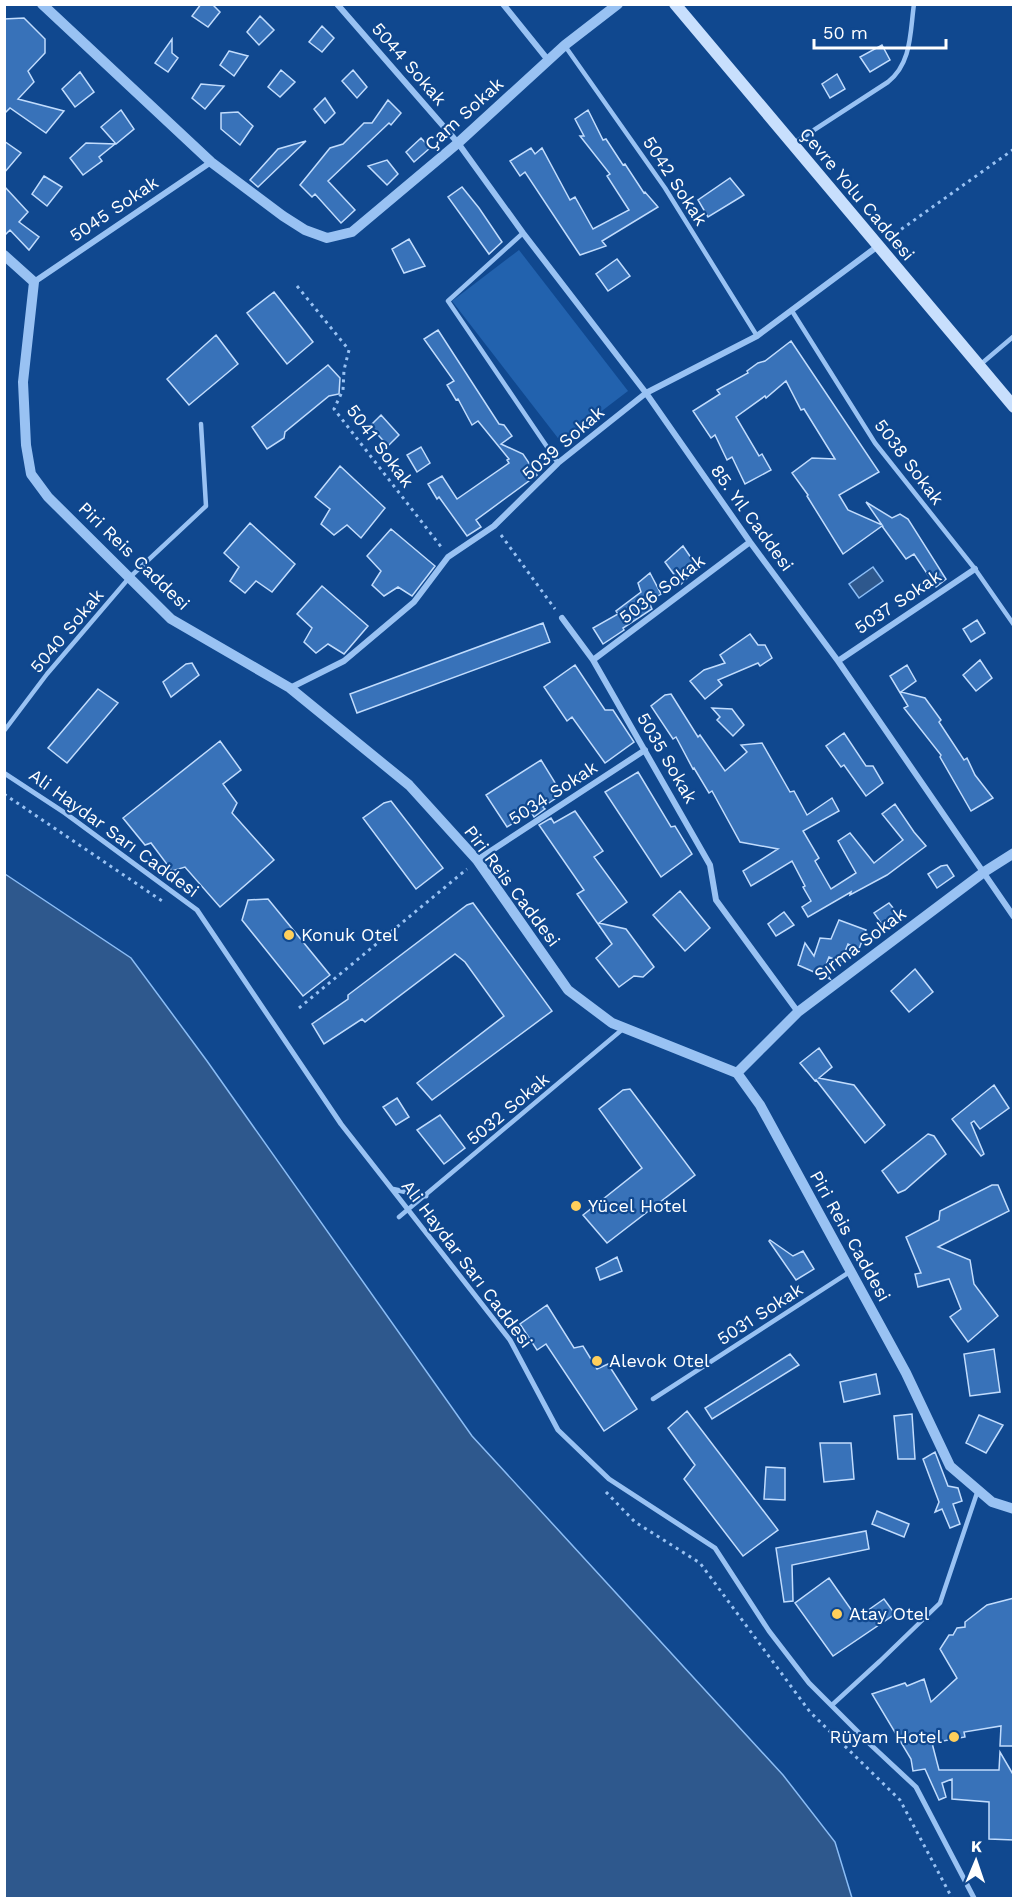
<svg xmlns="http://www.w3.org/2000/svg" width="1018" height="1903" viewBox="0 0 1018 1903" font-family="'Work Sans',sans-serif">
	<rect width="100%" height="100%" fill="#10488f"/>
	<path fill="#2262ae" d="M519,250L628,391L561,442L452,301Z"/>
	<path fill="#2e588d" stroke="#8bbdf6" stroke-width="1.5" d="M873,567L883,581L859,598L849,584Z
		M5,874L131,958L207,1061L472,1436L783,1775L835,1842L852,1898H5Z"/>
	<path fill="#3872b9" stroke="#c1dcfd" stroke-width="1.5" d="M201,4H212L220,12L208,27L192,16Z
		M260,16L274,30L259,45L247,32Z
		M24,18L45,39V53L28,71L34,82L18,99L64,111L46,133L10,108L4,114V19Z
		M322,26L334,38L322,52L309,42Z
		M172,39V53L178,58L168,72L155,63Z
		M882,45L890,60L870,72L860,57Z
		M229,51L248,56L234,76L220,65Z
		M281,70L295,82L280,97L268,87Z
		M353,70L367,87L357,98L342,81Z
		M80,72L94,92L75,107L62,89Z
		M837,74L845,89L830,98L822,84Z
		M201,84L224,86L205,109L192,98Z
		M325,98L335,113L325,123L314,109Z
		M388,100L401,113L391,125L389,123L328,181L355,210L341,223L315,194L312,197L300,185L330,148L343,144L364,123H372Z
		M121,110L134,129L116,144L101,127Z
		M588,110L603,140L606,139L623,165L625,164L644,193L645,192L658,207L602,241L606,246L580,255L525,172L520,176L510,161L531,148L535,154L542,148L570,200L575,197L593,229L629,210L607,176L610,174L580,136H584L575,119Z
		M238,112L253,126L240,145L221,129V113Z
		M421,138L430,148L414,162L406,152Z
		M4,141L21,153L4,173Z
		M306,141L258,187L250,180L278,149Z
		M86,143L115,144L99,157L102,161L83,175L70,158Z
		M387,160L398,174L387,185L368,166Z
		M44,176L62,187L47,206L32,194Z
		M730,178L744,195L708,217L698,200Z
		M4,186L28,212L19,222L39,237L29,250L10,230L4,236Z
		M462,187L479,208L502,242L489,254L448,197Z
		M409,239L425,266L404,273L392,249Z
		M617,259L630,276L608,291L596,274Z
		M274,292L313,342L287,364L247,313Z
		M438,330L499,424L504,425L512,436L501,444L523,454L537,475L476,520L481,527L467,536L439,497L437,499L428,484L442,476L457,499L509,463L507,460L509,459L478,421L472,425L458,399L456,400L447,385L454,381L424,339Z
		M216,335L238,364L189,405L167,379Z
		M791,341L879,472L839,495L848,510L882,525L866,502L892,518L900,514L908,519L946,579L936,587L914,554L906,559L882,526L843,554L807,496L808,495L792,473L812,458L835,459L804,409L801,410L786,381L766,398L765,396L736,417L759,456L762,454L771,470L745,484L732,457L727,460L715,435L711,438L693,411L720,394L717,390L748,373L747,371L758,363L765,361Z
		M328,365L340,378L339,394L329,396L285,432L284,438L267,449L252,427Z
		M381,415L399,435L388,446L370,426Z
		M421,447L430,463L417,472L407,455Z
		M340,466L385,508L361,538L347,525L334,535L321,524L330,509L315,497Z
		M250,523L295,564L272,592L256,581L245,593L230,581L239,567L224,553Z
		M391,529L435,566L412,596L398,587L384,596L372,585L381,571L367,556Z
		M683,546L698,568L681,584L665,562Z
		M650,573L661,594L649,602L652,609L623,628L624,630L603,644L593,628L618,614L616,611L641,592L638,583Z
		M322,586L368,626L344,654L328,644L316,653L304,642L312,628L297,614Z
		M977,620L985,633L971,642L963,629Z
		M543,623L550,642L357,713L350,694Z
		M750,634L758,645H765L772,658L760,666L758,663L718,680L722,685L705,699L690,681L704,670L725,663L720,655Z
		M980,660L992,678L976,691L963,675Z
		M192,663L199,675L171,697L163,682L186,664Z
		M575,665L605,710H613L634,742L605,763L572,717L567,721L544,687Z
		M907,665L916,681L901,692L925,698L941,720L939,722L964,760L967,758L975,775L993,798L971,811L940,757L941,755L904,708L908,706L890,676Z
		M98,689L118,703L67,763L48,748Z
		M671,694L698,737L700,735L725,771L747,752L741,745L762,743L790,792L794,791L807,815L832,798L839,811L803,831L819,858L815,861L831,889L856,873L838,841L850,833L874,863L903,840L882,814L895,804L914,832L926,846L887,875L850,895L851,892L808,917L802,907L811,901L803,887L805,886L792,861L751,886L743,871L778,849L740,842L712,791L709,793L694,768L693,769L676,737L673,739L651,706L665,695Z
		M712,708L732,709L744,725L733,736L717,720L720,717Z
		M844,733L866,766H873L883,783L866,796L844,765L841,767L826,746Z
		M220,741L241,770L223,784L237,803L232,813L274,860L220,907L185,867L172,871L151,843L145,845L123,818Z
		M541,760L562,794L543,807L545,809L534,817L531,812L507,827L486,795Z
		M638,772L671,827L675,826L692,854L661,877L605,792Z
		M391,801L443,868L416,889L363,818L384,803Z
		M575,811L603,851L594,857L627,902L599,923L626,929L654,967L643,977L634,976L619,987L596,958L612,944L577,894L584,890L539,825L551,818L554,823Z
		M947,865L954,876L937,888L928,874L941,866Z
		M680,891L710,928L685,951L653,915Z
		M268,899L330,975L303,996L242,920L248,900Z
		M473,903L552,1011L432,1100L417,1083L504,1016L465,962L455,954L365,1022L362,1019L324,1044L312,1024L348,999V995L467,905Z
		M889,903L898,914L883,926L874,913Z
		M784,912L794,925L776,936L768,924Z
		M839,920L866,930L859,949L848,944L841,962L829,957L824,970L830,979L798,965L805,943L814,956L820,938L831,939Z
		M915,969L933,992L909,1012L891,991Z
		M819,1048L832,1067L819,1078L854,1085L885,1125L865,1143L816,1080L815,1081L800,1063Z
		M994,1085L1009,1108L980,1129L974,1121L971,1123L984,1154L981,1156L952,1119Z
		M630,1089L695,1175L607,1243L583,1215L642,1168L599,1109L623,1090Z
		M397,1098L409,1117L396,1125L383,1107Z
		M440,1115L465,1148L444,1164L417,1130Z
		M928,1134L934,1136L946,1154L905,1190L898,1193L882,1171Z
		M992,1185H998L1009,1211L938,1247L970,1260L974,1284L998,1316L968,1342L950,1317L961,1309L949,1279L918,1287L915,1274L921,1273L906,1237L939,1220L940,1211Z
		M770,1240L793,1256L803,1251L814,1269L796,1280L769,1241Z
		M617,1257L622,1271L600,1280L596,1268Z
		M547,1305L574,1348L583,1346L597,1369L608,1364L637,1409L604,1431L546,1344L537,1350L520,1324Z
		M994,1349L1000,1392L970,1396L964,1354Z
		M790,1354L799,1365L712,1419L705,1408Z
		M876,1374L880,1394L844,1402L840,1382Z
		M687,1411L778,1530L743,1556L684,1479L695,1465L668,1428Z
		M912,1414L915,1459H898L894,1416Z
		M979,1415L1003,1425L986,1453L966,1443Z
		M820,1443H851L854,1479L824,1482Z
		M935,1452L948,1486L958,1488L962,1501L953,1504L960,1524L950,1528L942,1509L935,1512L939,1502L923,1459Z
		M766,1467L785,1468V1500L764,1499Z
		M877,1511L909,1524L904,1537L872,1524Z
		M866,1531L869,1549L792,1565L793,1601L784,1602L776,1548Z
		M829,1578L857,1618L884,1599L895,1614L833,1656L795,1603Z
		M1014,1598V1746H1000L1001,1726L964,1732L965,1737L932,1743L939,1770H999L1000,1752L1014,1776V1840L989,1839V1802L952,1799V1779L942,1783L946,1797L939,1800L925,1769L913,1771L911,1759L872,1694L905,1683L907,1686L924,1679L931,1702L957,1678L940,1649L949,1635H953L957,1628L965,1627V1622L987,1605Z"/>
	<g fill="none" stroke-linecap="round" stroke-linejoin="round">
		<path stroke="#99c2f3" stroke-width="3" stroke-dasharray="3 4.5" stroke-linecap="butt" d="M889,238L1014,149
			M297,286L349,350L344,370L343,390L334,409L442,548
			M501,535L555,609
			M4,794L165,903
			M299,1008L467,869
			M606,1492L635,1522L700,1563L810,1712L900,1800L952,1898"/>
		<path stroke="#99c2f3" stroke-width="4.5" d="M565,46L665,188L757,336
			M794,143L888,82C912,63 910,32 914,4
			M523,233L448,301L558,463
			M792,311L875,443L975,569L1014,625
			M981,364L1014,336
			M4,731L47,674L129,578L206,506L201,424
			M399,1217L624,1028
			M653,1399L851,1271
			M832,1705L880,1661L940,1603L978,1490"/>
		<path stroke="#99c2f3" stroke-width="5" d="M4,773L65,813L197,910L341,1124L510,1340L558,1430L609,1479L715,1548L769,1631L809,1683L872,1746L916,1787L974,1898
			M392,1189L426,1196"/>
		<path stroke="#99c2f3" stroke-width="6" d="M337,4L458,143L523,233L646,393L750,542L838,661L1014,917
			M503,4L548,60
			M34,282L211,162
			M562,618L593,660L710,865L716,900L798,1012
			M593,660L750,542
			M838,661L975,569
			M290,688L344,661L414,602L448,557L494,526L558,463L646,393L757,336L878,246
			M477,860L645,750"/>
		<path stroke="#99c2f3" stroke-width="10" d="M42,4L211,162L283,216L305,230L327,238L352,232L458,143L565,45L618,4
			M4,255L34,282L23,382L26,445L31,474L48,497L171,619L290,688L409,785L477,860L568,990L612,1023L737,1073L760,1105L906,1373L950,1466L992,1502L1014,1509
			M737,1073L798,1012L984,872L1014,853"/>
		<path stroke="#c8dffd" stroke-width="12" d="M675,4L1014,407"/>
	</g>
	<g fill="#ffcf5b" stroke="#10488f" stroke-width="2">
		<circle cx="289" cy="935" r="6"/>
		<circle cx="576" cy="1206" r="6"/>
		<circle cx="597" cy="1361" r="6"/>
		<circle cx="837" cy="1614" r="6"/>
		<circle cx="954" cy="1737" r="6"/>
	</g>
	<g text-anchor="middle" stroke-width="4.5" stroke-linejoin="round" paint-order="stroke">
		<g font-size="18" fill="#fff" stroke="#10488f">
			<text transform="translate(409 64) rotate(49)" y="6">5044 Sokak</text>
			<text transform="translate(464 114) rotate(-42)" y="6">Çam Sokak</text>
			<text transform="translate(675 181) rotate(57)" y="6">5042 Sokak</text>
			<text transform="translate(857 194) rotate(50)" y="6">Çevre Yolu Caddesi</text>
			<text transform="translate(114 209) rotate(-34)" y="6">5045 Sokak</text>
			<text transform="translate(563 443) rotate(-41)" y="6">5039 Sokak</text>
			<text transform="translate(380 446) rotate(53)" y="6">5041 Sokak</text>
			<text transform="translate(909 462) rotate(53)" y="6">5038 Sokak</text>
			<text transform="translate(752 518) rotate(54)" y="6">85. Yıl Caddesi</text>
			<text transform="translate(134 556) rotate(44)" y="6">Piri Reis Caddesi</text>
			<text transform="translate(662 589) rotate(-37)" y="6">5036 Sokak</text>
			<text transform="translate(898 602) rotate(-34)" y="6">5037 Sokak</text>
			<text transform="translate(67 631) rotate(-50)" y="6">5040 Sokak</text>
			<text transform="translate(667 758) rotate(60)" y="6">5035 Sokak</text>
			<text transform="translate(553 793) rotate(-33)" y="6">5034 Sokak</text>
			<text transform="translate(114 833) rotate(36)" y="6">Ali Haydar Sarı Caddesi</text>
			<text transform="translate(512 886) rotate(53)" y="6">Piri Reis Caddesi</text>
			<text transform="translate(860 944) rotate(-37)" y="6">Sırma Sokak</text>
			<text transform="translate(508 1109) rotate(-40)" y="6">5032 Sokak</text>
			<text transform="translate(850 1236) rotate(61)" y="6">Piri Reis Caddesi</text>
			<text transform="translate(467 1264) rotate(53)" y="6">Ali Haydar Sarı Caddesi</text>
			<text transform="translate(760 1314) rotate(-33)" y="6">5031 Sokak</text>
		</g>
		<g font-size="18" fill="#fff" stroke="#10488f" text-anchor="start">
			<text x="301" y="941">Konuk Otel</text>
			<text x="588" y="1212">Yücel Hotel</text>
			<text x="609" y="1367">Alevok Otel</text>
			<text x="849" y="1620">Atay Otel</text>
			<text x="942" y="1743" text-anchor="end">Rüyam Hotel</text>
		</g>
	</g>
	<rect width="1018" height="1903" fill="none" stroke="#ffffff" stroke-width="12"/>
	<g transform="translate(976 1861) rotate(2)" stroke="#10488f" stroke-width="4.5" paint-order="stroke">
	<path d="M0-4.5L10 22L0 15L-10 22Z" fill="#ffffff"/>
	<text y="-9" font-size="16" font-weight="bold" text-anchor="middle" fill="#ffffff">K</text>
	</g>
	<path d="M814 39v9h132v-9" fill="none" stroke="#ffffff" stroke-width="3"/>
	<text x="823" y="39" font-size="18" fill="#ffffff" stroke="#10488f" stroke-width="4.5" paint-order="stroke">50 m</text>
</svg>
